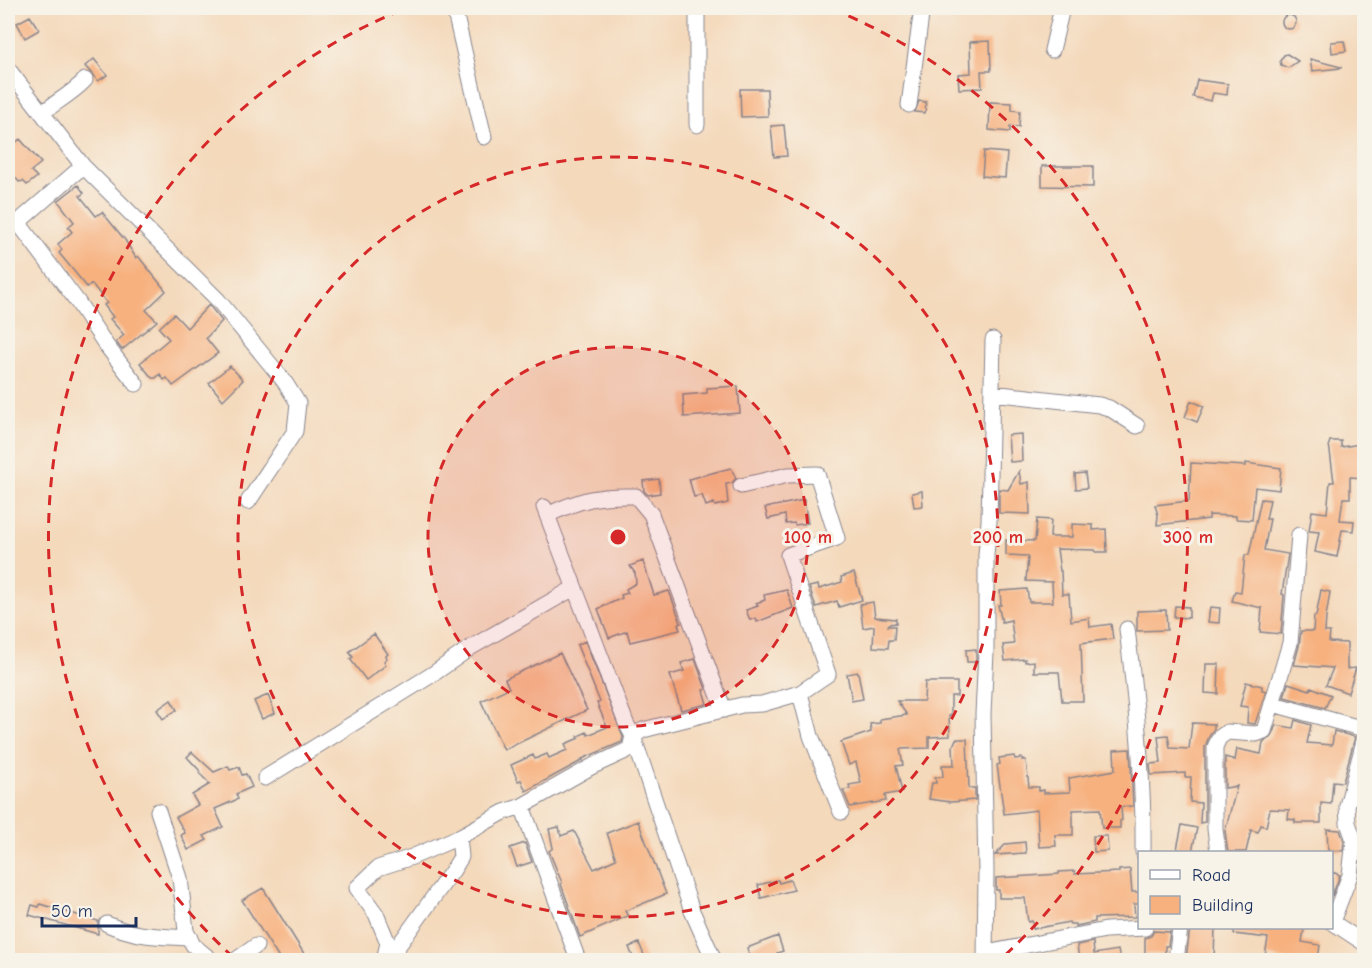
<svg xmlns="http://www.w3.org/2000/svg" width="1372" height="968" viewBox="0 0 1372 968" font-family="'Comic Neue',sans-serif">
	<rect width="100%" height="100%" fill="#f7f3e8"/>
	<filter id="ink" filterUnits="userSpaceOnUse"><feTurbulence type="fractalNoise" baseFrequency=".0167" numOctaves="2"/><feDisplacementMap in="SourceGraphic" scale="12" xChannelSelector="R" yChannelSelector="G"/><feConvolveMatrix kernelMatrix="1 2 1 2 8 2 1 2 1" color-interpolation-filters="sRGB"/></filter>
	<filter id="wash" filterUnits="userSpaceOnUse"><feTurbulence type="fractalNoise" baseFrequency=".008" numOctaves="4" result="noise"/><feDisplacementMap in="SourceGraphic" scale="24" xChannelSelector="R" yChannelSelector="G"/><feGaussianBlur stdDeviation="1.35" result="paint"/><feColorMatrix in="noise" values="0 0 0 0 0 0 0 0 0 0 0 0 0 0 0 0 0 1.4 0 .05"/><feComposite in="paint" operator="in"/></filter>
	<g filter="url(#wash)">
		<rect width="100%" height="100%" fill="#f4d9bb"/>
		<g id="blocks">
			<path fill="#f7b17f" d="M1282 22a7 7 0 1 1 14 0a7 7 0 1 1-14 0Z
				M30,16L39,30L25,38L17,23Z
				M990,41L991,71H981L982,88L959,89L958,74L971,73L970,42Z
				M1344,41L1346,51L1332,53L1331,42Z
				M1287,54L1298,61L1288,68L1281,65L1280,61L1284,55Z
				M94,59L107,75L98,81L85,66Z
				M1310,59L1341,67V68L1312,71Z
				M1197,80L1228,84L1227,95L1213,93L1211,101L1193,97Z
				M740,89H767L768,116L741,117Z
				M919,101L926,102L925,113L915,112Z
				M990,102L1012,103V110L1020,111L1019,127L1010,126V132L989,130Z
				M784,125L787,156L774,157L771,126Z
				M20,139L41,163L31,171L37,177L27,185L23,181L19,182L8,168V149Z
				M984,151L1007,153L1005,178L982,176Z
				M1042,166H1093V187L1042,186Z
				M78,185L84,193L80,196L96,216L102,212L125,240L136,258L138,256L166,291L146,310L157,321L122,350L116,342L124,335L110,319L113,317L104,305L107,303L92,284L87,287L59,253L62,250L58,244L72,232L68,227L74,222L58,201Z
				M209,305L222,321L206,338L218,353L173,386L167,378L164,380L160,374L156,378H152L140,363L169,339L159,328L174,314L187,328Z
				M230,366L243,380L223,400L209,383Z
				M738,386L740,413L684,417L683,395L707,393V388Z
				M1191,401L1204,406L1197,422L1185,417Z
				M1021,434L1022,461L1010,462L1008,435Z
				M1330,441H1341V447L1360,444L1364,478L1350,477V498H1343L1340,520L1354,521L1353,531L1342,530L1337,557L1315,552L1319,532L1309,531L1312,511L1327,513L1330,482H1334L1329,444Z
				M1191,463L1246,466V463L1281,468L1279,490L1255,487L1252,520L1236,519V516L1209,515V519L1157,525L1158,515L1155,505L1189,501Z
				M731,468L736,478L732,483L726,484L728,503L715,506L714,503L706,506L702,495L694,497L689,479Z
				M1019,471L1021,484L1029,482L1030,514L999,513V489L1008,490Z
				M1085,473L1087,488L1076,489L1075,474Z
				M659,479L660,493L648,495L644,491L643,481Z
				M922,491L923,506L914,507L912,493Z
				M1261,499L1270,500L1266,519H1270L1264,550L1288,554L1282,594L1284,595L1281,634L1260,632L1262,608L1232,601L1235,591L1241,592L1245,555H1249Z
				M804,500L808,523L795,525L794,523L786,524L785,515L768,519L765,508Z
				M1037,519L1051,520L1050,537H1072V524L1093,525V530L1106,529L1107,552H1096L1095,550L1057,549L1060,571H1061L1062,594H1069L1071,621L1089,618L1090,627L1111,624L1113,639L1081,643L1083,701H1062L1059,672H1034V661L1025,662V659L1005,661L1003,645L1014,644L1011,620L1002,622L998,605H1001L1000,591L1027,589L1029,602H1053L1052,582L1026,581L1028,556L1006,555V540L1035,541Z
				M643,561L654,595L669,591L681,623L678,624L680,630L630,642L627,631L609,638L598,609L622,598L621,595L628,593L626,589L636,583L635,573L630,566Z
				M854,573L862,600L839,607L837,601L816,607L809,587L818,585L819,589L842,582L841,577Z
				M787,590L793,608L757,622L756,618L750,620L746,610L758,606L756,603L765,600L764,595Z
				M1321,590L1330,592L1326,617L1325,632H1330L1329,642L1347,643V669L1356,668L1348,693L1326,685L1333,668L1294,665L1299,646L1301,631H1313L1314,616H1316Z
				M873,602L875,617L896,619V623L889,624L888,626H895L894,640H889L888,648L873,647L874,626L863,628L860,604Z
				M1175,606L1189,607V618L1174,617Z
				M1210,607L1220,608L1219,623L1208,622Z
				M1166,610L1167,630L1137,631V611Z
				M374,634L388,654L386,656L387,658L384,661L386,665L366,680L350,659L353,657L349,652Z
				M585,641L623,737L622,742L582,759L583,760L526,791L521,780L518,781L511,765L533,755L535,759L547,754L549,758L567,750L565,744L579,738L578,736L587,732L588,735L607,727L597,703L600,702L577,645Z
				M976,649V662H967L966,650Z
				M560,653L587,710L504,750L481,701L509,688L505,679Z
				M695,659L706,689L703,690L707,704L681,710L670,675L684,671L681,663Z
				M1206,664H1219L1218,694L1205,693Z
				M858,672L863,699L852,701L847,674Z
				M925,682H957V696H951V716H949L950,736L929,737V748L900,749L903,765L896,766L902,792L885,795L886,801L850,807L843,790L850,789L849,785L861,783L856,762L849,765L841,742L871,732L870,724L880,723V719L907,715L897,701H924Z
				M1246,682L1262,686V690L1266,691L1255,724L1247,723L1248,707L1240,706Z
				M1288,683L1310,690L1311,687L1331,695L1325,708L1284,697Z
				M268,695L275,713L262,719L254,701Z
				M171,700L177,710L163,719L157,710Z
				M1295,720L1311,725L1307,743L1332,745L1334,731L1355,737L1343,782L1333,781L1331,804L1321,803V823H1295V820L1288,819L1289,810L1270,809L1266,827L1261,825L1258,832L1251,830L1246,852H1228L1225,831L1237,786L1225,788V757L1235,760L1237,749L1261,754L1263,742L1271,737L1276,725L1293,728Z
				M1192,723L1214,724V729L1210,734L1205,747V822L1200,823L1201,803L1190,802L1191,777H1185V773L1151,775L1150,764L1161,763L1158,736L1168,735L1170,748L1189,749Z
				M956,739H967L969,788H975V800L951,802L929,799L932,783H936L935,777H943L942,765H954L953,746Z
				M1130,749L1133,806L1121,807L1122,820L1120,821V828H1102L1100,809L1073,810V835H1055L1056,846L1039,847L1037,810L1004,814L997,765L1000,764L999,758L1014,756L1015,759L1022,758V760H1026L1029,787H1039V791L1044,790V793L1070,792L1069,778L1115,770L1114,750Z
				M192,752L214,772L228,766L230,770L239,767L242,775L246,774L252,787L236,794L238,799L215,809L223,827L204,836L207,840L188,850L181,835L185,833L176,817L198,805L192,795L210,784L199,773L200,771L187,757Z
				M638,821L666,894L625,911L628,916L580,937L561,884L562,883L549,851L553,848L549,829L559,827L561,836L574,831L594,869L616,859L607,833Z
				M1182,825L1197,828L1192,852L1177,849Z
				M1327,829L1340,830L1344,841L1343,851L1328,850Z
				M1093,836H1107L1108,851L1094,852Z
				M1025,842L1026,853L995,855L1006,844Z
				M525,843L532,862L517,867L510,848Z
				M1130,869L1132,892H1139L1140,904H1134L1135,917L1095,918V922L1076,926V924H1070L1069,922L1033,929L1032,921L1028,922L1025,898H999V890H996V878L1059,874V872L1075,871V874L1119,872V870Z
				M1332,872L1340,875L1332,896Z
				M778,880L779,883L790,880L794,890L761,898L758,885Z
				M263,888L308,960H280L242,900Z
				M40,904L98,921V934L29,915L32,905L39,907Z
				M1190,927H1215L1214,959L1186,960Z
				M1234,927L1304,929L1302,942L1320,945L1318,960H1285L1265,956L1268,938L1234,934Z
				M1154,931L1170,932L1168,946H1165V954H1145V938L1151,936Z
				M778,936L783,951L777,953L778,957L768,960H751L747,948Z
				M1093,942L1094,954L1118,950L1120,960H1079L1077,945Z
				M639,943L646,960H634L629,947Z"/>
		</g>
	</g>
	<g filter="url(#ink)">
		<use href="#blocks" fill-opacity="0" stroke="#88848c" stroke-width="1.5"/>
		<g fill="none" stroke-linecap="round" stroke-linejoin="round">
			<defs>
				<path id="minor" d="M454,8L484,137
					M697,8V125
					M1052,50L1062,8
					M8,69L83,166L218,300L284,381L298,403L295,431L248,502
					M909,105L922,8
					M42,113C56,102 73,93 85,80
					M83,166L23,218L20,225L77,301L106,345L136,384
					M992,393L1099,405L1109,408L1137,426
					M544,507L626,723L633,736L692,911L714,960
					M547,515C582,499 597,495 636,496L651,514L724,710
					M1127,629C1136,704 1144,777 1143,852
					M800,693L811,736L841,812
					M1273,704L1364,729
					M265,778L433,674L470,648L574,588
					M158,811L180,878L186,931L193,945L211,960
					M1218,852L1215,829V747L1219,738L1227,732L1256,734L1264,731L1290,643L1299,535
					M1332,922L1350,875L1354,840L1348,823L1347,806L1364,741
					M1332,922L1364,943
					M107,924C136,937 158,936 190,938
					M986,953L1106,930L1145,928
					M236,960L256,946
					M384,960L388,943L376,914L357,888L378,868L412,857L459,837L504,812L522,806
					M388,960L453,870L461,857L459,837
					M578,960L522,806L591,767L630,749L633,736L643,730L742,705L762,704L800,693L828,674L788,555L837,538L817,474L788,475L741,486
					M985,960L986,871L983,714L986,652V555L989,521L993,340
					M1176,960L1180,928"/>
			</defs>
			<use href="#minor" stroke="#88848c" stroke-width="17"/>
			<use href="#minor" stroke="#fff" stroke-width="15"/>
		</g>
	</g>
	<circle cx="618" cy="537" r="190" fill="#d62828" fill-opacity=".12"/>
	<g fill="none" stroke="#d62828" stroke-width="3" stroke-dasharray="10 8">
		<circle cx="618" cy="537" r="190"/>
		<circle cx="618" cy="537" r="380"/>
		<path d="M233 957A570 570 0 0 1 404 9M832 9A570 570 0 0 1 1003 957"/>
	</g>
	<circle cx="618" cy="537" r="9" fill="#d62828" stroke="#f7f3e8" stroke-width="3"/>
	<g font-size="18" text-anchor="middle" font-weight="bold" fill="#d62828" stroke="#f7f3e8" stroke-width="6" stroke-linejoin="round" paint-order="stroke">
		<text x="808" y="543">100 m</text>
		<text x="998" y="543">200 m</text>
		<text x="1188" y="543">300 m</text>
	</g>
	<rect width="1372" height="968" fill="none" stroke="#f7f3e8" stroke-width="30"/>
	<rect x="1138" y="851" width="195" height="78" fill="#f7f3e8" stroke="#9fa5b1" stroke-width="1.5"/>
	<rect x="1150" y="870" width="30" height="9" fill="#ffffff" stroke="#9fa5b1" stroke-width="1.5"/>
	<text x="1192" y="881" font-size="18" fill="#1b2f5e">Road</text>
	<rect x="1150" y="896" width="30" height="18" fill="#f7b17f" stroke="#9fa5b1" stroke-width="1.5"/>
	<text x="1192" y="911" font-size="18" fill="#1b2f5e">Building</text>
	<path d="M42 917v9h94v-9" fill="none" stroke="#1b2f5e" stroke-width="3"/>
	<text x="51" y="917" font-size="18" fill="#1b2f5e" stroke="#f7f3e8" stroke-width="4.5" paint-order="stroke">50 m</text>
</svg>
